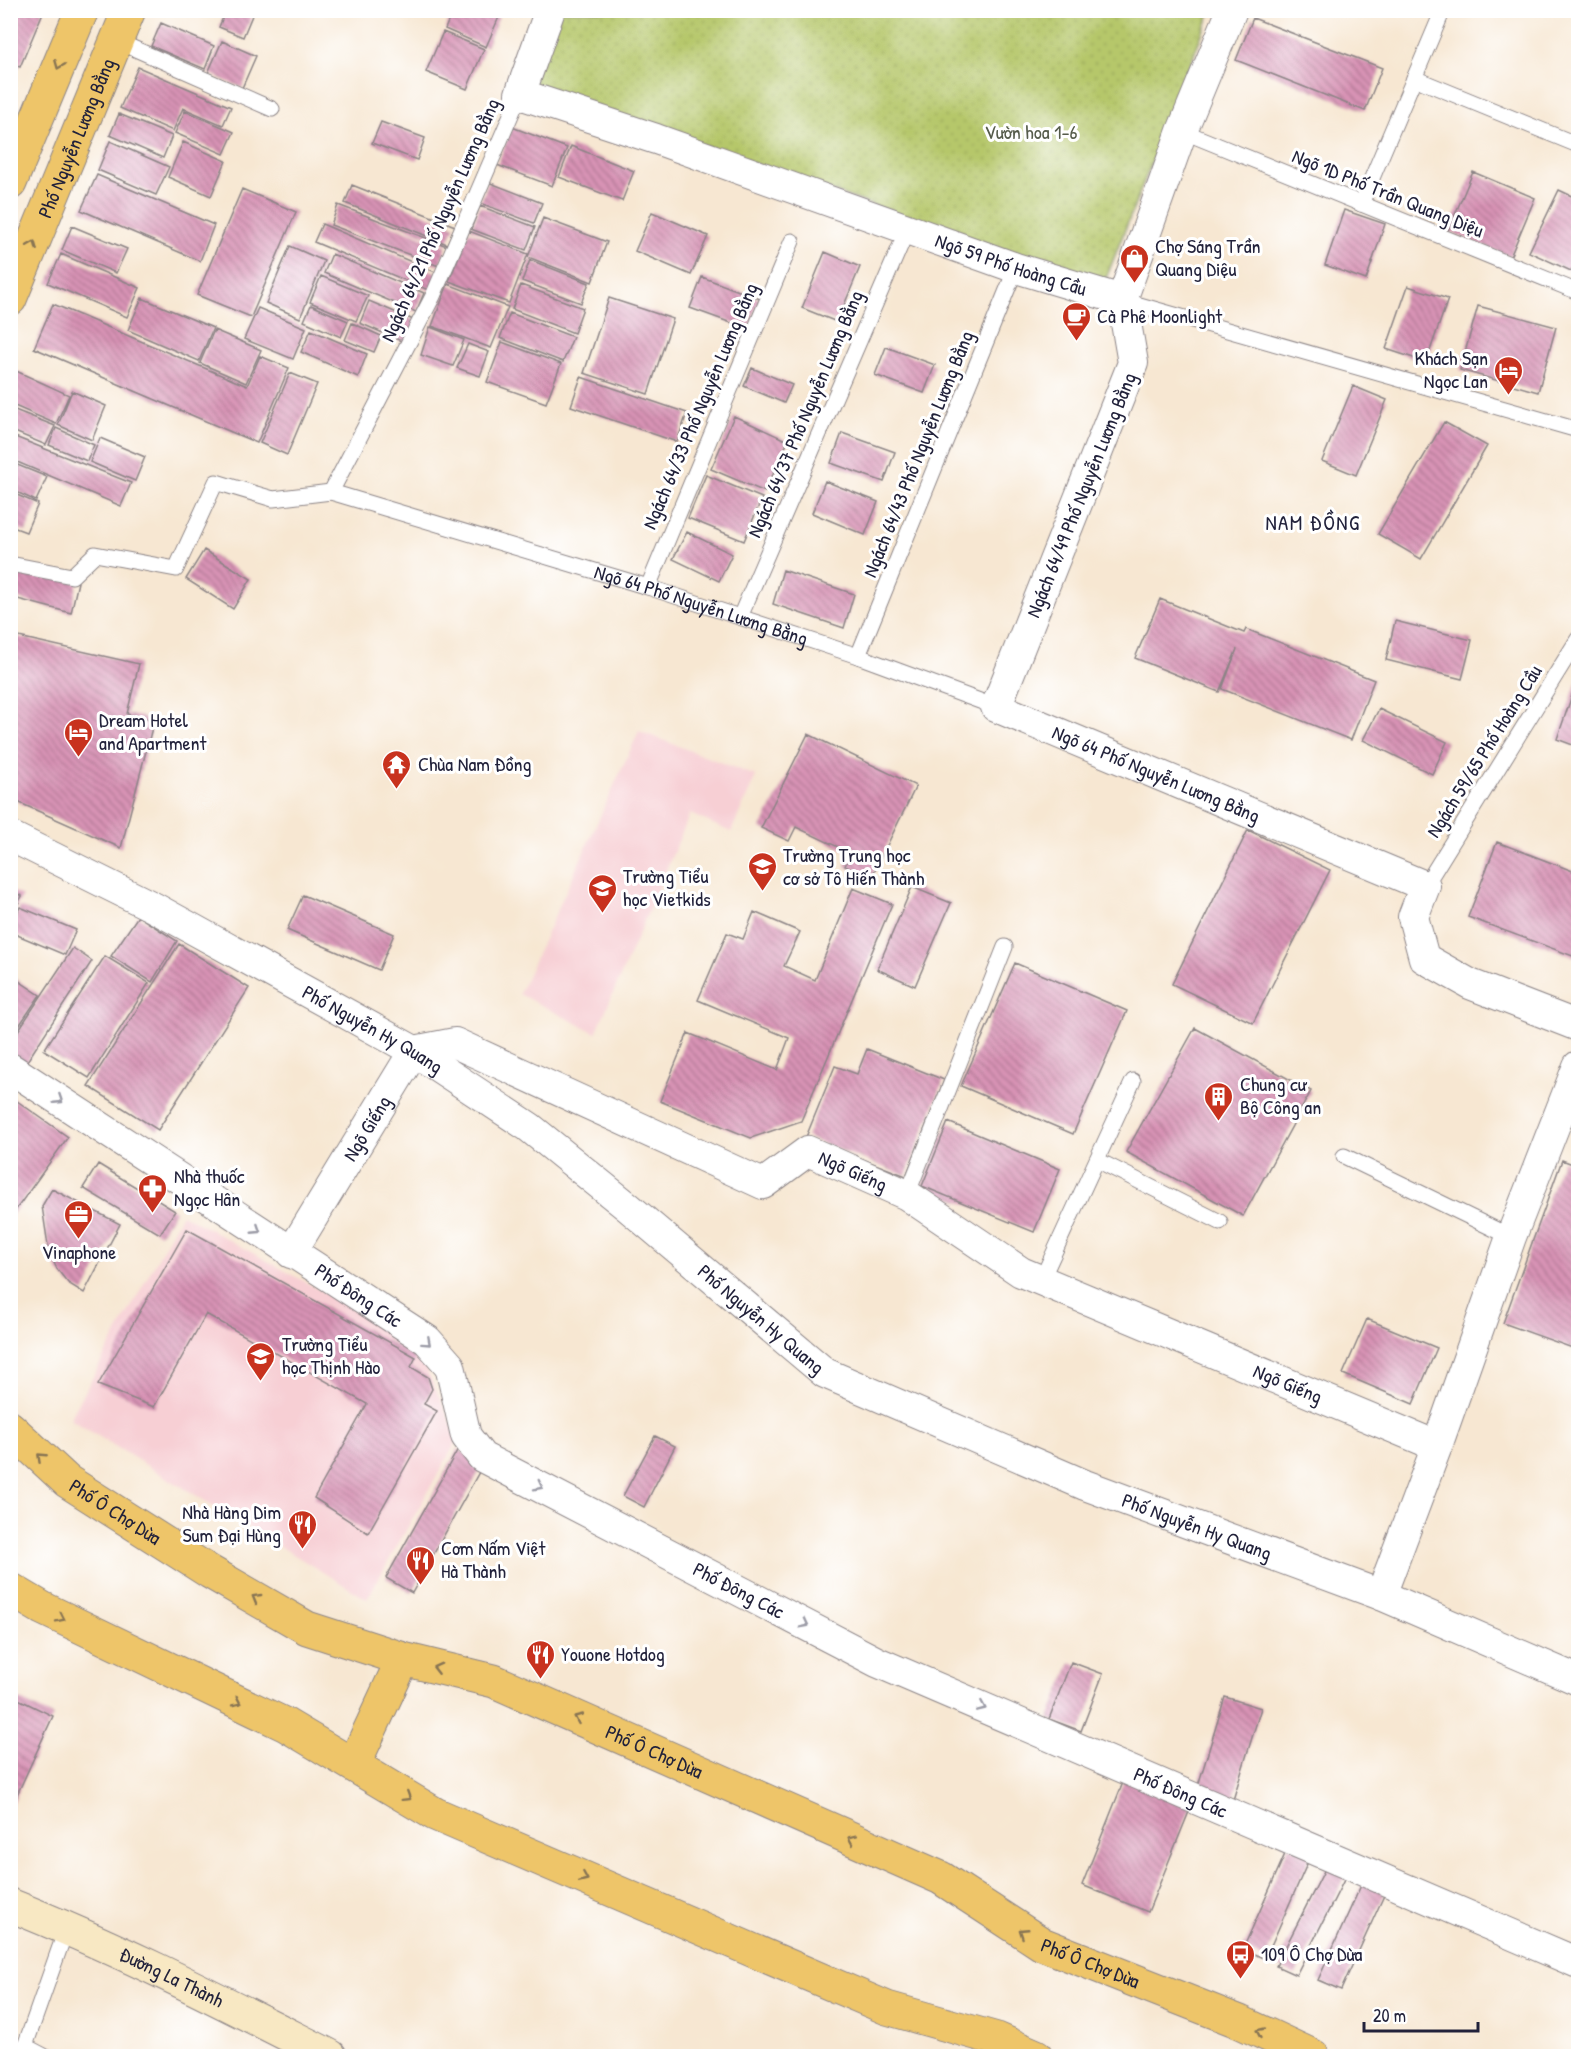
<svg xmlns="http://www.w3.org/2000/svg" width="1589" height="2067" viewBox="0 0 1589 2067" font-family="'Patrick Hand',sans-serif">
	<defs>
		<pattern id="park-dots" width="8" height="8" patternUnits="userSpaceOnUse" patternTransform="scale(1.5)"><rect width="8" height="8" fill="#b6c76a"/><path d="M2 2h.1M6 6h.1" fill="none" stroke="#9cab5d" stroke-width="1.8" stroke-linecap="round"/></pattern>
		<pattern id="building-back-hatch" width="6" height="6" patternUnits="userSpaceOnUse" patternTransform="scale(1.5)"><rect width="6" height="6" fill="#d893b5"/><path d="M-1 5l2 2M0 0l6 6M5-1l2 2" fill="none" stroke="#af7894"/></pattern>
	</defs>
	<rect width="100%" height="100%" fill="#fff"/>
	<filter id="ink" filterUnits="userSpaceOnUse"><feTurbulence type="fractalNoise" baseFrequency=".0167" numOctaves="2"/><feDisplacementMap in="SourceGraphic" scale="12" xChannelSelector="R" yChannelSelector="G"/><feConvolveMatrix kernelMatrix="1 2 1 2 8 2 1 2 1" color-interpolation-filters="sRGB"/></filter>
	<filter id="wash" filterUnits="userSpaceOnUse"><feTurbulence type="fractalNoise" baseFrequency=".008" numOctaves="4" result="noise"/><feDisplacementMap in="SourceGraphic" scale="24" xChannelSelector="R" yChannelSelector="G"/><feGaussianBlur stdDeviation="1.35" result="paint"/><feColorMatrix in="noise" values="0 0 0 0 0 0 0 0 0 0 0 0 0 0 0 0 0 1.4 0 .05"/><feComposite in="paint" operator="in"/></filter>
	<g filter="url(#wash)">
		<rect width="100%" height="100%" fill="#f7e7d2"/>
		<path fill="#f7cfd4" d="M639,731L756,776L731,832L690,814L596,1033L519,994Z
			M182,1214L414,1342L458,1439L367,1599L70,1419Z"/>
		<path fill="url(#park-dots)" stroke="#6c7452" stroke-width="1.5" d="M559,11H1211L1103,286L531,85Z"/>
		<g id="blocks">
			<path fill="url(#building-back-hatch)" d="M10,10H44L20,67L10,63Z
				M226,10H248L253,13L243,37L219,27Z
				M453,10H483L499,17L486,47L445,29Z
				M1253,18L1382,68L1365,111L1236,60Z
				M161,23L214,46L205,69L151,46Z
				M443,32L484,49L467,89L426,72Z
				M222,41L256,56L242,88L208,73Z
				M138,67L231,107L223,125L183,108L173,131L120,108Z
				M185,111L234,132L224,154L175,133Z
				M119,114L172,136L163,158L110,135Z
				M381,122L425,138L417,160L372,143Z
				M512,127L567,148L552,186L497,165Z
				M110,141L169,167L156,195L98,170Z
				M183,142L226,161L211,196L168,177Z
				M571,146L634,171L622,201L559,177Z
				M1473,172L1535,198L1510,257L1448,231Z
				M97,175L214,225L200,261L81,210Z
				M488,182L542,203L534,223L480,203Z
				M352,185L455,226L447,244L345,203Z
				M242,189L296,212L251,317L197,295Z
				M1559,190L1578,199V256L1571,271L1529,252Z
				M338,205L447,246L439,266L331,225Z
				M480,206L535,227L526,250L471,229Z
				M1344,210L1385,224L1366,280L1325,265Z
				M652,212L708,236L691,275L635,251Z
				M543,218L607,242L592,282L528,257Z
				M322,224L440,274L433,292L314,242Z
				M72,226L127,249L116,273L62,250Z
				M469,231L528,254L509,303L449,281Z
				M290,246L324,261L300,318L266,303Z
				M825,252L860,267L837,322L802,308Z
				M61,254L140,288L127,317L48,283Z
				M332,254L424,293L416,312L324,273Z
				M530,260L589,283L581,303L522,281Z
				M321,276L368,296L356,321L310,302Z
				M702,277L760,299L748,329L690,308Z
				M448,284L508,307L491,348L432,326Z
				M521,285L583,308L574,333L512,309Z
				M1408,286L1448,299L1426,362L1386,349Z
				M142,298L213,328L199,361L128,330Z
				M609,298L673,319L648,394L584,373Z
				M369,301L418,322L408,344L360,323Z
				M53,304L247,386L260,356L289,368L257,443L34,348Z
				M311,305L348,321L341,337L304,321Z
				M1478,306L1556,327L1538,392L1460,370Z
				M258,308L306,328L293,359L244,339Z
				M510,313L573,337L563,362L500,338Z
				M352,323L381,336L374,352L345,340Z
				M430,327L464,340L453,366L421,355Z
				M214,330L261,350L246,383L200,363Z
				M311,330L367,354L358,377L301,352Z
				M502,342L561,364L546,403L487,382Z
				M468,344L489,352L480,376L457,368Z
				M886,347L935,365L924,393L875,375Z
				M752,368L792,385L784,403L744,386Z
				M14,370L69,395L56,424L10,404V380Z
				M290,373L317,384L287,455L260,443Z
				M581,377L687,413L677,442L571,406Z
				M1353,386L1387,400L1356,475L1322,461Z
				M72,391L106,406L92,440L58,425Z
				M10,408L55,426L46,445L10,430Z
				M734,416L788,441L765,492L711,469Z
				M1444,422L1487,446L1421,559L1378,534Z
				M56,428L94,445L87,461L49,445Z
				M842,433L895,452L884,482L831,463Z
				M10,435L131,483L121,506L10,459Z
				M100,438L145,457L135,481L90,462Z
				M10,462L47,477L36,501L10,489Z
				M706,475L762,498L744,541L688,518Z
				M825,481L878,502L865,535L812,513Z
				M10,492L38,504L26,532L10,526Z
				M687,532L732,554L719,581L673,559Z
				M204,550L251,579L233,609L186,579Z
				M10,569L78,582L71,613L10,597Z
				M783,570L854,594L844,628L773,604Z
				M1160,599L1244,633L1246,629L1374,680L1351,740L1222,689L1237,649L1219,692L1135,658Z
				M1395,621L1472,640L1462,679L1386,660Z
				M10,635L139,664L127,714L154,720L121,848L20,803L10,794Z
				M1578,678V747L1557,739Z
				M1379,709L1447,742L1432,774L1363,740Z
				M808,734L916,786L871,878L845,866L851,853L796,827L789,841L761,828Z
				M1248,830L1330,870L1253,1023L1172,984Z
				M1497,842L1578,873V958L1468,917Z
				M912,887L951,903L915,986L877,969Z
				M853,888L892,904L801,1121L751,1138L660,1101L688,1033L777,1070L789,1038L698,1000L727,933L743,939L754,912L800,932L784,966L815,980Z
				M10,890L22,896L10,919Z
				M303,895L394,934L379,970L287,930Z
				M20,907L76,930L65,955L10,932V928Z
				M138,916L177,941L152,982L111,956Z
				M179,944L249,988L158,1130L88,1086Z
				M73,948L92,961L24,1066L10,1057V1043Z
				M105,956L149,983L89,1078L44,1050Z
				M1015,963L1127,1011L1073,1134L961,1086Z
				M10,975L40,995L10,1039Z
				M1195,1028L1311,1091L1243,1216L1126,1152Z
				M867,1049L944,1080L906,1176L806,1137L835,1066L857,1074Z
				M10,1096L68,1137L10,1218Z
				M948,1122L1060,1169L1034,1232L922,1186Z
				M1562,1160L1578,1166V1350L1503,1323Z
				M98,1164L175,1211L160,1234L83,1188Z
				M52,1189L120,1224L84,1293L68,1283L57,1269L49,1252L42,1206Z
				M187,1229L416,1357L411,1367L428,1377L432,1389L424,1404L437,1411L368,1533L314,1498L367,1404L206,1314L154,1407L98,1385Z
				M1367,1319L1437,1348L1413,1404L1343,1374Z
				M655,1436L675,1446L644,1507L623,1496Z
				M458,1449L484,1463L412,1593L386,1578Z
				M1071,1662L1103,1674L1081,1731L1049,1719Z
				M10,1695L53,1716L10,1810Z
				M1225,1697L1261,1708L1233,1800L1197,1789Z
				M1126,1775L1193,1802L1148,1912L1082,1885Z
				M1289,1845L1311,1855L1265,1959L1243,1949Z
				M1328,1863L1348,1872L1296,1975L1276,1966Z
				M1363,1881L1386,1891L1341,1990L1318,1980Z"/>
		</g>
	</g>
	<g filter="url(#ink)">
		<use href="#blocks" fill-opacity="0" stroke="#8c8486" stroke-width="1.5"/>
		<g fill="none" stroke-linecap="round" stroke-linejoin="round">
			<defs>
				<g id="lane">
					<path d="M117,41L272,109"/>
					<path d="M1414,78L1578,145"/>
					<path d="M1182,131L1578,292"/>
					<path d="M1361,204L1443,10"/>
					<path d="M1122,300L1578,430"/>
					<path d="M331,492L433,296L520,94"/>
					<path id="s1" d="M10,564L72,576L95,554L176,569L216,482L273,499L331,492L648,587L858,656L996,707"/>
					<path d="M648,587L792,241"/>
					<path d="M740,617L908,228"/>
					<path d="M858,656L1016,268"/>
					<path d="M1425,886L1578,639"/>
					<path d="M1344,1156L1511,1237"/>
					<path d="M1097,1160L1220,1222"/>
					<path d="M907,1195L1005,947"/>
					<path d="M1041,1281L1133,1081"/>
					<path d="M44,2056L25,2046L67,1927"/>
				</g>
				<g id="street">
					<path id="s2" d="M550,10L520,94L656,139L1016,268L1122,300"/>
					<path id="s3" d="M1232,10L1182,131L1122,300L1133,363L996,707L1425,886L1413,917L1424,958L1470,984L1578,1026"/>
					<path id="s4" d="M10,836L153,907L414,1051L529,1127L628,1207L825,1373L1085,1485L1381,1595L1578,1680"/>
					<path id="s5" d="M10,1068L427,1340L450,1366L466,1436L482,1457L877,1662L1578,1963"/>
					<path id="s6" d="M291,1253L414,1051L455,1043L763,1184L808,1151L907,1195L1021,1272L1437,1446"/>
					<path d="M1381,1595L1437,1446L1511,1237L1578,1066"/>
				</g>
				<g id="secondary">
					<path id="s7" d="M10,1905C121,1949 225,2003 330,2056"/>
				</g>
				<g id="primary">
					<path d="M10,183L82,10"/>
					<path id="s8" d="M10,299L129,10"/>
					<path id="s9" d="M10,1428L67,1481L210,1572L307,1628L403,1659L494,1681L941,1878L1042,1944L1240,2022L1313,2056"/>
					<path d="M10,1589L42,1608L286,1725L435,1814L887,2008L997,2039L1036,2056"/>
					<path d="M354,1764L403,1659"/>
				</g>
			</defs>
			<use href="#lane" stroke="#8c8486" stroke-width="17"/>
			<use href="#street" stroke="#8c8486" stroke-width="32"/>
			<use href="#secondary" stroke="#8c8486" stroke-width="35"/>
			<use href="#primary" stroke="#8c8486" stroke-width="35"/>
			<use href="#lane" stroke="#fff" stroke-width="15"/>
			<use href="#street" stroke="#fff" stroke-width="30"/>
			<use href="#secondary" stroke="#f8e8c3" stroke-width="33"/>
			<use href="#primary" stroke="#eec569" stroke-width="33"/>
		</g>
		<defs><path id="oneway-chevron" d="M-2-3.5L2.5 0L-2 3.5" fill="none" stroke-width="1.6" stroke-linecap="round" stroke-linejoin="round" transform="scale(1.5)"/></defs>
		<g stroke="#887452">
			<use href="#oneway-chevron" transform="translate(59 65) rotate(112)"/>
			<use href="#oneway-chevron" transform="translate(33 245) rotate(-68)"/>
			<use href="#oneway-chevron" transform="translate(41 1457) rotate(-137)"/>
			<use href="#oneway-chevron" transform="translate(256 1598) rotate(-150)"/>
			<use href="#oneway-chevron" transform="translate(61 1618) rotate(26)"/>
			<use href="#oneway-chevron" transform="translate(437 1668) rotate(-166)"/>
			<use href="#oneway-chevron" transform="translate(237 1702) rotate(26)"/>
			<use href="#oneway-chevron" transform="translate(578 1718) rotate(-156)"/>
			<use href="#oneway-chevron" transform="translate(407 1797) rotate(32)"/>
			<use href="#oneway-chevron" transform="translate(852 1839) rotate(-156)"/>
			<use href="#oneway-chevron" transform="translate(584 1878) rotate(23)"/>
			<use href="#oneway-chevron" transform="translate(1023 1932) rotate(-147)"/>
			<use href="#oneway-chevron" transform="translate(1260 2032) rotate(-155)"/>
		</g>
		<g stroke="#9c9ca7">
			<use href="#oneway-chevron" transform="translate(59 1100) rotate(33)"/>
			<use href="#oneway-chevron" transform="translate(257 1230) rotate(33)"/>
			<use href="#oneway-chevron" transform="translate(427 1342) rotate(42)"/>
			<use href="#oneway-chevron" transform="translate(539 1486) rotate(27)"/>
			<use href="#oneway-chevron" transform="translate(805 1624) rotate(27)"/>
			<use href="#oneway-chevron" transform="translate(982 1707) rotate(23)"/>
		</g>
	</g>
	<defs>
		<symbol id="shop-pin" viewBox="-11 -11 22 30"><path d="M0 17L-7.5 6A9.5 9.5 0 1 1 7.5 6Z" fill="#c8321e" stroke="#fff"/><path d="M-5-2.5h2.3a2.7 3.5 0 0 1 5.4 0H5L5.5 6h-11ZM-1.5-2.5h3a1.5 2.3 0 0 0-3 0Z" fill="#fff"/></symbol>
		<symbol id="cafe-pin" viewBox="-11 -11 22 30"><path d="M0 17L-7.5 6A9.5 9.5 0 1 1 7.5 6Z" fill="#c8321e" stroke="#fff"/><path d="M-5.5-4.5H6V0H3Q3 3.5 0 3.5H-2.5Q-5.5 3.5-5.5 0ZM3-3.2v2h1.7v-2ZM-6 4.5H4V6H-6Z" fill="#fff"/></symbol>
		<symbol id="hotel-pin" viewBox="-11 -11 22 30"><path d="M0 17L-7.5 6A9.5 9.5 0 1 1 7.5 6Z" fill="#c8321e" stroke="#fff"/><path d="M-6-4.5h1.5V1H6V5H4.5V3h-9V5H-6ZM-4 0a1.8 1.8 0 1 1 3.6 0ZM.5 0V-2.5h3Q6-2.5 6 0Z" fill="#fff"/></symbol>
		<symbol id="temple-pin" viewBox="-11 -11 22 30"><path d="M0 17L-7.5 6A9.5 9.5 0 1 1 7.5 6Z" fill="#c8321e" stroke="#fff"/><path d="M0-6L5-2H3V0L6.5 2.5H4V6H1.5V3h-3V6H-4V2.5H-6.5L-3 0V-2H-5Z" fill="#fff"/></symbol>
		<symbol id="school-pin" viewBox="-11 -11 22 30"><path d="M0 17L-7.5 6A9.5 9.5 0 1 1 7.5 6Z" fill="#c8321e" stroke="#fff"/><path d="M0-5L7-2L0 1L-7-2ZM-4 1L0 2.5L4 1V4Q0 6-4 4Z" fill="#fff"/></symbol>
		<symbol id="building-pin" viewBox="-11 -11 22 30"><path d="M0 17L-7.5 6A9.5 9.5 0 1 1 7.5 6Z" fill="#c8321e" stroke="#fff"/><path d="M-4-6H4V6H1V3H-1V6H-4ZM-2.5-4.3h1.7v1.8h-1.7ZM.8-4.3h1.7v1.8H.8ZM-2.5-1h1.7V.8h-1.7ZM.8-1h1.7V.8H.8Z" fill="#fff"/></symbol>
		<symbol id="pharmacy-pin" viewBox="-11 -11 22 30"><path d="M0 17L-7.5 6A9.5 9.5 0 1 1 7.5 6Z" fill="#c8321e" stroke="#fff"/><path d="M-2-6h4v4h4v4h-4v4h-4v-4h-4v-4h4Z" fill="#fff"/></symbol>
		<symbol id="office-pin" viewBox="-11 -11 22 30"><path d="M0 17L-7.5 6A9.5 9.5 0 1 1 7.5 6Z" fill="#c8321e" stroke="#fff"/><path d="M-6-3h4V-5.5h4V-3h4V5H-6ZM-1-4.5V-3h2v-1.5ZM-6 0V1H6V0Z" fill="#fff"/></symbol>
		<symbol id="restaurant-pin" viewBox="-11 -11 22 30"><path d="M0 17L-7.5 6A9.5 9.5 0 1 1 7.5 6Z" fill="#c8321e" stroke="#fff"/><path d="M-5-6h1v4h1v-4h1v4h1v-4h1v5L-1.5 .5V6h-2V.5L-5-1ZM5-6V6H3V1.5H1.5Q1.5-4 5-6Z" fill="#fff"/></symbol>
		<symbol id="bus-pin" viewBox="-11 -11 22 30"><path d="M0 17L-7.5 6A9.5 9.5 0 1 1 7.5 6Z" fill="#c8321e" stroke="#fff"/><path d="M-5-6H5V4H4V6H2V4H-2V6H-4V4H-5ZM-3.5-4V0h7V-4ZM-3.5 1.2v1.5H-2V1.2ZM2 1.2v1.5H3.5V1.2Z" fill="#fff"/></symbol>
	</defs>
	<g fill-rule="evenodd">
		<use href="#shop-pin" x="1118" y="242" width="33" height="45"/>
		<use href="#cafe-pin" x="1060" y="300" width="33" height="45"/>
		<use href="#hotel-pin" x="1492" y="354" width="33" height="45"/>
		<use href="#hotel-pin" x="62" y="716" width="33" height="45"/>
		<use href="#temple-pin" x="380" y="748" width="33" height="45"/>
		<use href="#school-pin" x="746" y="850" width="33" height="45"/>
		<use href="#school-pin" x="586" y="872" width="33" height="45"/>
		<use href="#building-pin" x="1202" y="1080" width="33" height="45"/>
		<use href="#pharmacy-pin" x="136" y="1172" width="33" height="45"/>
		<use href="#office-pin" x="62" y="1198" width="33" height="45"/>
		<use href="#school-pin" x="244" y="1340" width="33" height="45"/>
		<use href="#restaurant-pin" x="286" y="1508" width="33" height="45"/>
		<use href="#restaurant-pin" x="404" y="1544" width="33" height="45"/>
		<use href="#restaurant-pin" x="524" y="1638" width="33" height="45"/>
		<use href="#bus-pin" x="1224" y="1938" width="33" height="45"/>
	</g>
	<g text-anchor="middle" stroke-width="6" stroke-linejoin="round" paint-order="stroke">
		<g font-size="20" fill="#565c4b" stroke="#fff">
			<text x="1031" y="139">Vườn hoa 1-6</text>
		</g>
		<g font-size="20" fill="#22223b" stroke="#fff">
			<text dy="7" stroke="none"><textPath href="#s8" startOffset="174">Phố Nguyễn Lương Bằng</textPath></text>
			<text transform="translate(1388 193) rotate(22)" y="7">Ngõ 1D Phố Trần Quang Diệu</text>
			<text transform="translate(440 220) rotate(-66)" y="7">Ngách 64/21 Phố Nguyễn Lương Bằng</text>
			<text dy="7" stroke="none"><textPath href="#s2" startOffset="609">Ngõ 59 Phố Hoàng Cầu</textPath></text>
			<text transform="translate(700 406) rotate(-67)" y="7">Ngách 64/33 Phố Nguyễn Lương Bằng</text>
			<text transform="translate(805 414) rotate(-67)" y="7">Ngách 64/37 Phố Nguyễn Lương Bằng</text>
			<text transform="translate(918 454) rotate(-68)" y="7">Ngách 64/43 Phố Nguyễn Lương Bằng</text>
			<text transform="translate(1081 495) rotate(-68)" y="7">Ngách 64/49 Phố Nguyễn Lương Bằng</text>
			<text dy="7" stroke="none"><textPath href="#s1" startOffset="778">Ngõ 64 Phố Nguyễn Lương Bằng</textPath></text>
			<text transform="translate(1484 751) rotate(-58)" y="7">Ngách 59/65 Phố Hoàng Cầu</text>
			<text dy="7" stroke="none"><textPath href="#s3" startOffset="918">Ngõ 64 Phố Nguyễn Lương Bằng</textPath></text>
			<text dy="7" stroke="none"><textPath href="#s4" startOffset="411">Phố Nguyễn Hy Quang</textPath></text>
			<text dy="7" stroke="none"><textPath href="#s6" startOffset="146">Ngõ Giếng</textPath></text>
			<text dy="7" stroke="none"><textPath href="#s6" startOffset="722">Ngõ Giếng</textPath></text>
			<text dy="7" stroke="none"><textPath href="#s5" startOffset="416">Phố Đông Các</textPath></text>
			<text dy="7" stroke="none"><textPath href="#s4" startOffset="897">Phố Nguyễn Hy Quang</textPath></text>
			<text dy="7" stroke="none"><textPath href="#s6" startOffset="1208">Ngõ Giếng</textPath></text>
			<text dy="7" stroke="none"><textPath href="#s9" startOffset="135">Phố Ô Chợ Dừa</textPath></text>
			<text dy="7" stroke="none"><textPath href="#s4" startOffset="1383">Phố Nguyễn Hy Quang</textPath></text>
			<text dy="7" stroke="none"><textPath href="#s5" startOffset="920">Phố Đông Các</textPath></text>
			<text dy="7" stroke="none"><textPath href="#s9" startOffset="729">Phố Ô Chợ Dừa</textPath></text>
			<text dy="7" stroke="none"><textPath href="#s5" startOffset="1406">Phố Đông Các</textPath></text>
			<text dy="7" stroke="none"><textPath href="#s9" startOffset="1215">Phố Ô Chợ Dừa</textPath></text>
			<text dy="7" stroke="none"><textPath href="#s7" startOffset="177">Đường La Thành</textPath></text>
		</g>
		<g font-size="20" fill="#22223b" stroke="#fff" text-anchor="start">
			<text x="1155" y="253">Chợ Sáng Trần<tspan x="1155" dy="23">Quang Diệu</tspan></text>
			<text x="1097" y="323">Cà Phê Moonlight</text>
			<text x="1488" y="365" text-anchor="end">Khách Sạn<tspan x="1488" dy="23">Ngọc Lan</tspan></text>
			<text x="99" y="727">Dream Hotel<tspan x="99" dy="23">and Apartment</tspan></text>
			<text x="418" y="771">Chùa Nam Đồng</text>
			<text x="783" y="862">Trường Trung học<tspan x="783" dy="23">cơ sở Tô Hiến Thành</tspan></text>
			<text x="623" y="883">Trường Tiểu<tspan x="623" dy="23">học Vietkids</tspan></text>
			<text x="1240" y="1091">Chung cư<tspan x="1240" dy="23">Bộ Công an</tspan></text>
			<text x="174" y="1183">Nhà thuốc<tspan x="174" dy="23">Ngọc Hân</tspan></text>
			<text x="79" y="1259" text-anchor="middle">Vinaphone</text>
			<text x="282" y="1351">Trường Tiểu<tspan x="282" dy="23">học Thịnh Hào</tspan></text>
			<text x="281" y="1519" text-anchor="end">Nhà Hàng Dim<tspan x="281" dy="23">Sum Đại Hùng</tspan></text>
			<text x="441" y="1555">Cơm Nấm Việt<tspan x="441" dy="23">Hà Thành</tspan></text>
			<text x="561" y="1661">Youone Hotdog</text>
			<text x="1261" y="1961">109 Ô Chợ Dừa</text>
		</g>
		<g font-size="21" letter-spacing="1.5" fill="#22223b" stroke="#fff">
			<text x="1313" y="530">NAM ĐỒNG</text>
		</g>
	</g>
	<rect width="1589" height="2067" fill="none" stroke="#fff" stroke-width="36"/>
	<path d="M1364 2022v9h114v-9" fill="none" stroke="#22223b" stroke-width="3"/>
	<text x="1373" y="2022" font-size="18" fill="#22223b" stroke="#ffffff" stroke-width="4.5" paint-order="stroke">20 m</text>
</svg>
